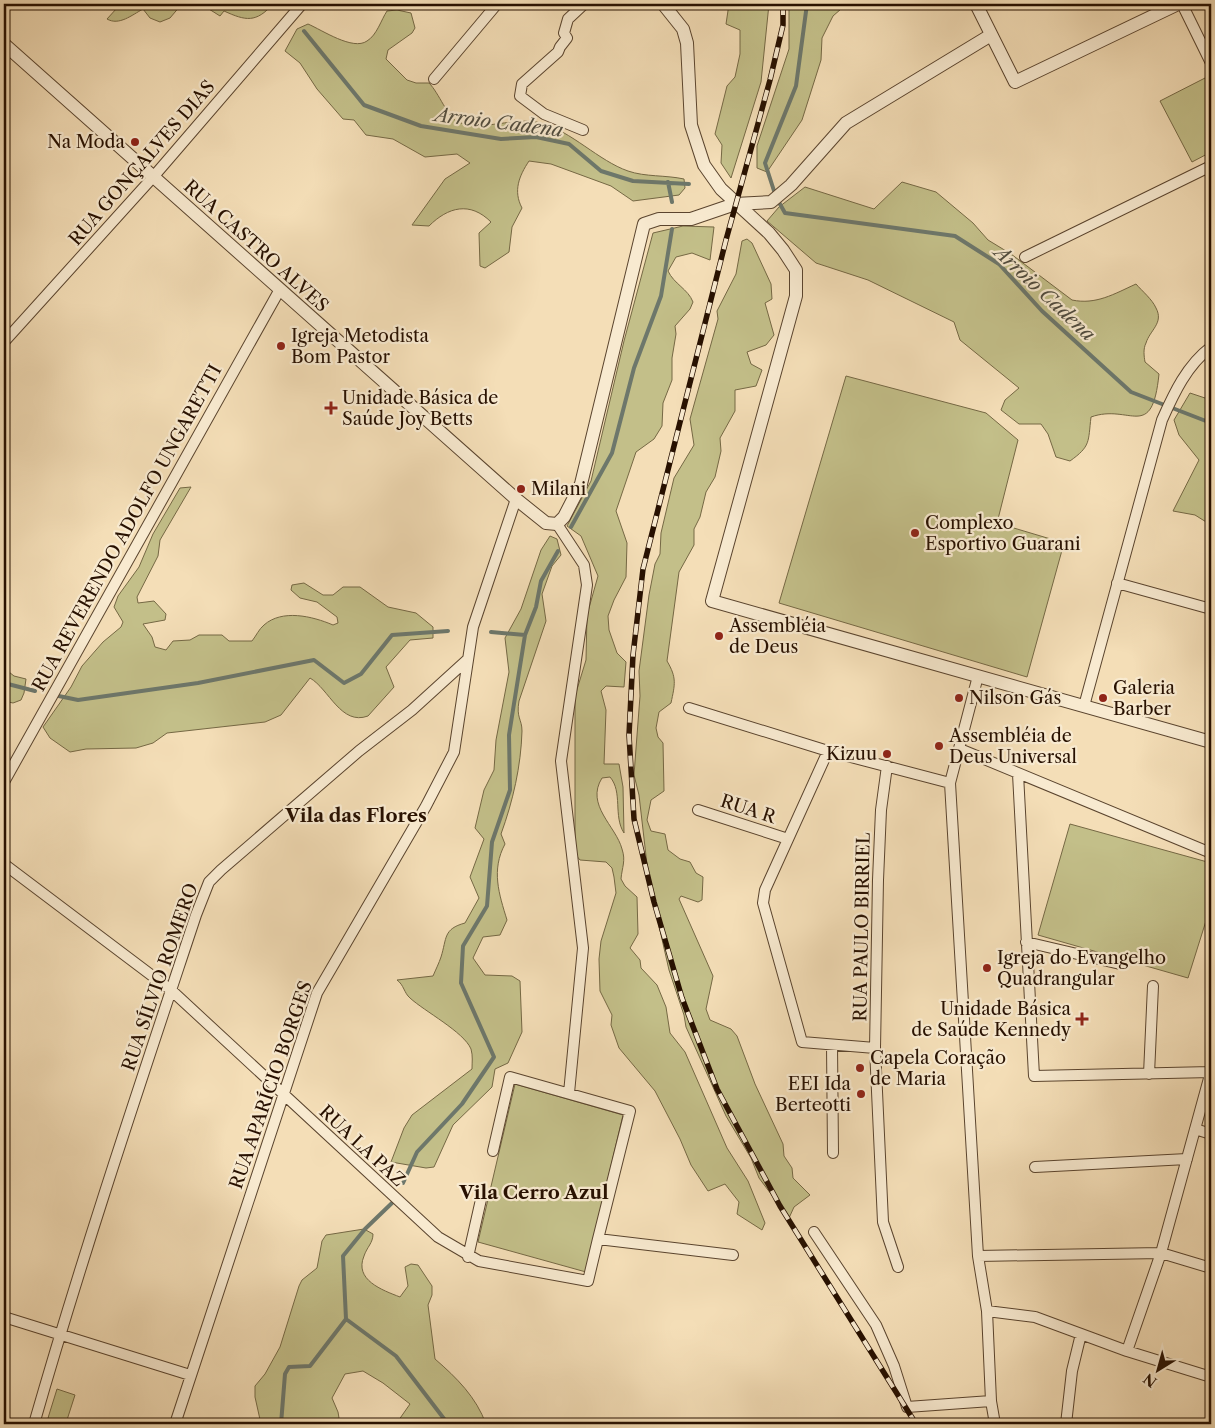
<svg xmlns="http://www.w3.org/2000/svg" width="1215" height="1428" viewBox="0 0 1215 1428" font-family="'Libre Caslon Text',serif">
	<rect width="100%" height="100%" fill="#f4deb7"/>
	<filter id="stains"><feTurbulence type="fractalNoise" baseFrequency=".004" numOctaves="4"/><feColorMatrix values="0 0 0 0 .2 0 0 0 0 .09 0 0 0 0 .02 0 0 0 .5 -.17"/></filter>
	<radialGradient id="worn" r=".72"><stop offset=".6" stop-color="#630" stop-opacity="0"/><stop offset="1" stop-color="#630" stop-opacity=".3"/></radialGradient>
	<path fill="#c3bf89" stroke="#756844" d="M114,4H192L181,5L170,18L160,22L150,18L143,9C132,15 119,26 107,19L117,8Z
		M201,4H273C256,23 246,21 224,11L220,16Z
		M729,4H769L761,82L731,178L721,163L722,145L715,134L727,86L735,77L740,54V30L726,24Z
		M789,4H840L841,9L833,16L822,38L821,60L802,120L767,172L757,168V146L789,49Z
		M397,10L411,13L415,28L412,33L388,50L386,59L407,80L416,83H429C439,93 448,118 458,122C484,132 514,116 541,123C571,131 599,161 628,171C645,177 666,175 684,179L685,188L679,195L633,201L611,186L551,164L529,161C519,176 513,191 522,208L512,227L509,252L485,268L480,266L479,233L491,222C470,201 448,207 429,226L412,225L445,179L470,163L457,154L425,157L393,139L366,135L354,120L343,119L317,89L300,63L285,51L297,29L308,24C322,30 353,51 367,41C377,35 381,20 387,11Z
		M1205,78L1211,91V152L1192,162L1160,101Z
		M902,182L936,192L973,223L988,240L1011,254L1072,300C1096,305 1114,294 1136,284C1142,291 1152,299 1156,308C1164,323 1150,330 1146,343C1143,349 1144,356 1145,362L1159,374C1152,443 1130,403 1091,417C1088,442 1091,446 1070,461L1056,457L1048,434L1041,424H1019L1001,410L1005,400L1019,388L960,340L954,322L868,280L816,263L767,221L779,207L805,187L874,209Z
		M683,226L714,227L710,260L692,253L676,257L668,271C674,284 688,289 693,302L690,309L675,326L676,334L672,358V380L663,403L662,426L654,439L636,452L616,511L627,543L626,577L614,600L608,616L609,630L617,653L626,662L624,687L606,686L601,691L606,710L604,764H619L623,787L624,833C613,816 623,792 610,777L602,778C585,805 616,826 622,849C626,861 622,867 621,879L625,886L637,897L638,934L630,948L640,960L641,968L657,985L666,1007L670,1033L685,1052L727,1148L748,1181L765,1223L762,1230L737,1214L739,1202L725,1184L708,1191L691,1165L680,1139L655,1091L619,1048L611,1025L612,1015L600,991L599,959L601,941L616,893L614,877L612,868L606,862L580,860L575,854V696L586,660L587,615L598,576L581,536L567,526L591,481L624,341L653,233Z
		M747,239L752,243L771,284L772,299L765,303L774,335L766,345L747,352L751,364L762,370L756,386L735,390V411L720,438L721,451L715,477L706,492L700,517L694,529V545L679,572L667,661C677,678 675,684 671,703L659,712L656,728L658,737L663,743L664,791L651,800L647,820L651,831L665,834L668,850L680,859L690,862L696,873L703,877L702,900L698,902L681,896L679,899L713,976L706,1009L710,1020L731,1029L737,1036L755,1084L783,1144L784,1156L792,1168L793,1178L810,1195L794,1207L789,1218L759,1178L751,1158L726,1116L686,1027L684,1015L669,970L649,882L639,795L634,775L640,696L639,671L649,595L655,564L660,554L661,533L674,478L694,445L690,419L718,319L717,311L736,274L742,241Z
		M846,376L986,413L1018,440L997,523L1064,543L1027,677L779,603Z
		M1190,393L1211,400V525L1195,515L1173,511L1199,460L1179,435L1174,420Z
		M191,487L160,540L158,556L137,597L138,603L154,601L166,614L165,620L143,624L152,637L155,647L166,650L173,641L190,640L199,635H222L229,641H252C256,636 259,629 264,625C282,609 312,616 333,625L338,623L337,617L317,602L300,598L291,590L292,585L304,583L323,595H333L343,587H360L388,607L416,613L433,627V638L410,640L386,667L394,687L368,716C341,726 329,689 310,678L281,715L265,722L167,733L153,743L136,748L86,749L70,752L50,738L43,727L71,687L82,666L103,642L121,627L123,622L114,607L118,596L139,567L153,534L180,488Z
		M550,536L557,539L561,555L552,566L542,594L546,621L519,701C516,718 522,719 522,731C521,766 513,801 501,834L505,844C491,870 499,894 507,920L500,935L483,937L473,958L485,975L512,976L520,981L522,1032L508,1063L495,1069L492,1087L453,1125L434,1167L426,1168L391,1162L404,1128L412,1115L472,1069C472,1062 473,1056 471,1049C464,1032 424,1011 410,998C404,993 404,985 397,980L433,976C436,969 439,963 441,957C447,938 443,929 465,923L479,898L470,877L484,839L475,828L484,790L494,770L496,740L509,672L505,638L521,609L541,550Z
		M4,668L14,676L26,679L24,693L21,700L13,703L4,701Z
		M1070,824L1211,863V905L1188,978L1038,935Z
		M515,1084L623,1115L586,1272L478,1242Z
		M364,1229L373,1234C373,1243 367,1247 364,1256C354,1280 382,1290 400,1297L408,1286L405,1267L411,1264L418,1265L432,1286V1295L428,1305L435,1359C457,1378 476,1397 486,1424H396L410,1404L383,1383L363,1371L345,1374L332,1398L338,1412L340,1424H261L255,1397V1386L265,1374L280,1347L299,1286L302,1280L317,1268L322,1241L326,1235Z
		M57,1389L75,1395L66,1423L48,1418Z"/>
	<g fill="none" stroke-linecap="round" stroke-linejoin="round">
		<path stroke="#6d776b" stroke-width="4" d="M280,4L281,5
			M807,4L796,86L765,163L776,197L785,213L955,236L999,264L1042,311L1131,392L1211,423
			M304,31L364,105L421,126L501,139L536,137L569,144L601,171L633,181L689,184
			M668,182L672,202
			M571,527L612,453L634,368L661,296L672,229
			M491,632L525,635
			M4,683L35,691
			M54,695L78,700L198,683L314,660L344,683L361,674L392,635L448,631
			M403,1183L417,1152L462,1104L494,1057L461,983L463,946L487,906L492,842L510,790L509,735L525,635L536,607L541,581L558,551
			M346,1319L396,1356L448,1424
			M281,1424L285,1374L289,1367L310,1366L346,1319L343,1256L365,1229L392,1203"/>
		<defs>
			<path id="minor" d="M1182,4L1211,63
				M434,79L497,4
				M583,130L544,114L520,96L522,84L558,52L560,47L567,38L564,33L568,19L584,4
				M1025,257L1211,166
				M4,342L154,176L302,4
				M557,524L584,565L587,585L561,761L583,948L569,1093
				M1117,583L1211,609
				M978,676L950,783L978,1256L987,1311L991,1401L995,1424
				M1084,706L1162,420C1174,393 1187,365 1211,347
				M689,708L828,751L950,783
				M960,749L1211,853
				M828,751L765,890L763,903L802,1042L875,1048
				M887,766L881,810L878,880L875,1048L883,1222L898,1267
				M1018,774L1034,1076L1211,1072
				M4,782L279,291
				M698,810L788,839
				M4,864L171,990L438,1237L479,1261L588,1281L598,1239L733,1255
				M1026,942L1120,964
				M832,1045L833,1153
				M1149,1074L1153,986
				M1195,1129L1211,1134
				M493,1151L510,1077L630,1111L598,1239
				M1035,1167L1187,1159
				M814,1232L876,1325L894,1366L907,1407L991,1401
				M978,1256L1161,1253L1211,1268
				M468,1257L482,1195
				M987,1311L1035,1317L1127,1351L1211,1377
				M4,1317L190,1375
				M1127,1351L1161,1253L1211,1071
				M34,1424C83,1253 140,1084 196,915L209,882L221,870L359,751L412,710L467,660
				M175,1424L317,993L426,806L454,752L473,627L516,499
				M1066,1424L1072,1371L1081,1334"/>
			<path id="tertiary" d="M663,4L683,29L687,43L691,125L704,165L721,189L769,233L783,250L796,270V296L712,601L1211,742
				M976,4L1015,82L1178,4
				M4,44L516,499L546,523L557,524L564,517L581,484L644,224L659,219H691L735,204L771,202L791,185L846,123L991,35"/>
		</defs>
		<use href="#minor" stroke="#5a442e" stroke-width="12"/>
		<use href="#tertiary" stroke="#5a442e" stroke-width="14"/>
		<use href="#minor" stroke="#f8ead0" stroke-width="10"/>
		<use href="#tertiary" stroke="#f8ead0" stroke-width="12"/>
		<defs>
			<path id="rail" d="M783,4V25L770,80L726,240L643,569L633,655L629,735L634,819L654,902L682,998L717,1089L780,1206L916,1424"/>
		</defs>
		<use href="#rail" stroke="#271000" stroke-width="5.5"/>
		<use href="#rail" stroke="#f8ead0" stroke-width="4" stroke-dasharray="11" stroke-linecap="butt"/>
	</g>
	<g fill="#8f2418" stroke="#f8ead0" stroke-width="2">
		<circle cx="135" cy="142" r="5"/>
		<circle cx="281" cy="346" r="5"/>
		<path d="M328.5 400.5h5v5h5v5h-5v5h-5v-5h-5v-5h5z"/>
		<circle cx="521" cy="489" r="5"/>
		<circle cx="915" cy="533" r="5"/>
		<circle cx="719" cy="636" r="5"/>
		<circle cx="959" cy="698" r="5"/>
		<circle cx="1103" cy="698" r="5"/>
		<circle cx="939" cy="746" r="5"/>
		<circle cx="887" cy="754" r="5"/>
		<circle cx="987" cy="968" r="5"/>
		<path d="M1079.5 1011.5h5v5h5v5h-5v5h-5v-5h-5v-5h5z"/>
		<circle cx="860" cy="1068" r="5"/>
		<circle cx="861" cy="1094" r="5"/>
	</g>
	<g text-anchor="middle" stroke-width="4.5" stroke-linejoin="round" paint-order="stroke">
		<g font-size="18" fill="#271000" stroke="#f8ead0" text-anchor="start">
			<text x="125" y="148" text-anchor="end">Na Moda</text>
			<text x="291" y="342">Igreja Metodista<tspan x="291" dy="21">Bom Pastor</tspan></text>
			<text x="342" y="404">Unidade Básica de<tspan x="342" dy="21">Saúde Joy Betts</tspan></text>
			<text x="531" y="495">Milani</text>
			<text x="925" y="529">Complexo<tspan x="925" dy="21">Esportivo Guarani</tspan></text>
			<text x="729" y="632">Assembléia<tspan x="729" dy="21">de Deus</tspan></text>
			<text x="1113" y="694">Galeria<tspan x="1113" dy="21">Barber</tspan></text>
			<text x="969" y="704">Nilson Gás</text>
			<text x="949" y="742">Assembléia de<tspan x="949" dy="21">Deus Universal</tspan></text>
			<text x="877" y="760" text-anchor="end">Kizuu</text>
			<text x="997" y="964">Igreja do Evangelho<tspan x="997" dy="21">Quadrangular</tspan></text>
			<text x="1071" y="1015" text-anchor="end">Unidade Básica<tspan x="1071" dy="21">de Saúde Kennedy</tspan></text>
			<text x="870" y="1064">Capela Coração<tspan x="870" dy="21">de Maria</tspan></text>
			<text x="851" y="1090" text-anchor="end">EEI Ida<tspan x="851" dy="21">Berteotti</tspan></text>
		</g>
		<g font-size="18" fill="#271000" stroke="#f8ead0">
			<text transform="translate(142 163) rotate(-49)" y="6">RUA GONÇALVES DIAS</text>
			<text transform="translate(256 246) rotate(42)" y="6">RUA CASTRO ALVES</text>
			<text transform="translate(127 528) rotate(-61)" y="6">RUA REVERENDO ADOLFO UNGARETTI</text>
			<text transform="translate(748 809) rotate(18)" y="6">RUA R</text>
			<text transform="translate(862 927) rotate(-89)" y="6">RUA PAULO BIRRIEL</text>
			<text transform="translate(160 977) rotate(-71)" y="6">RUA SÍLVIO ROMERO</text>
			<text transform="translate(271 1085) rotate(-71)" y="6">RUA APARÍCIO BORGES</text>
			<text transform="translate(362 1146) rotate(43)" y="6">RUA LA PAZ</text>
		</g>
		<g font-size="19" font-style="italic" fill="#504c3f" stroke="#f8ead0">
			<text transform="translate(499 122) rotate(7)" y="7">Arroio Cadena</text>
			<text transform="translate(1045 293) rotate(43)" y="7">Arroio Cadena</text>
		</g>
		<g font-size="19" font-weight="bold" fill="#271000" stroke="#f8ead0">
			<text x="356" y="822">Vila das Flores</text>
			<text x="534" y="1199">Vila Cerro Azul</text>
		</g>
	</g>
	<rect width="1215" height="1428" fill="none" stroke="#f4deb7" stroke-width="20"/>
	<rect x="5" y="5" width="1205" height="1418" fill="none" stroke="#271000" stroke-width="2.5"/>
	<rect x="10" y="10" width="1195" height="1408" fill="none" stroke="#271000"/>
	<g transform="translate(1158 1370) rotate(217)" stroke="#f8ead0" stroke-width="4" paint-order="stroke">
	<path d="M0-4L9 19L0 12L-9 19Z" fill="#271000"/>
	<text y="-8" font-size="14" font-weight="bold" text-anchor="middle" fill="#271000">N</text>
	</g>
	<rect width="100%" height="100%" filter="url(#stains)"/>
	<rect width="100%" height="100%" fill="url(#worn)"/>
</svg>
